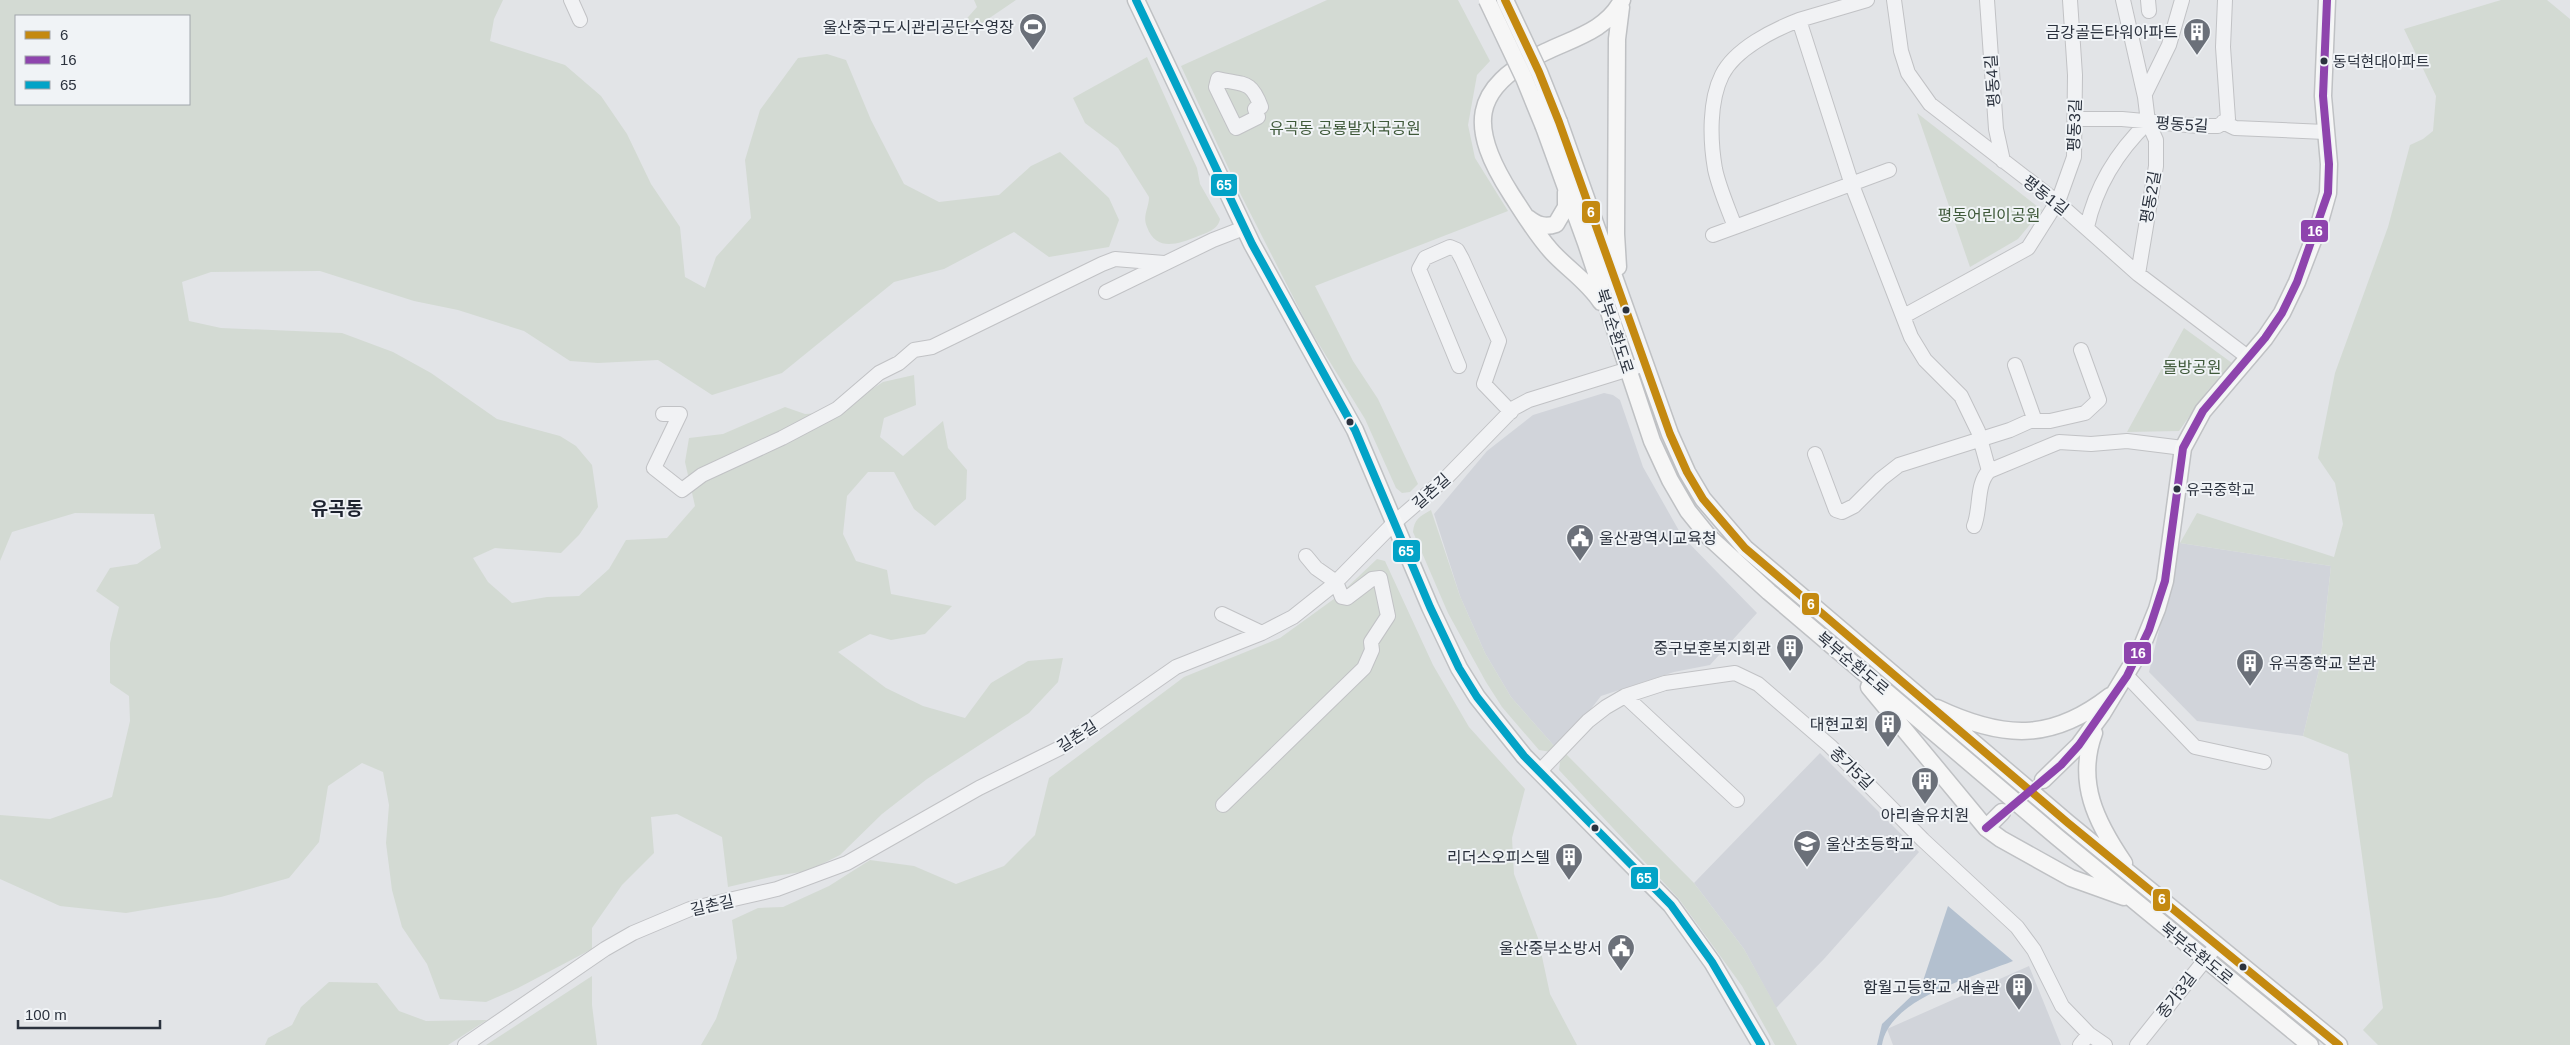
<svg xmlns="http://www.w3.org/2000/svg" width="2570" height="1045" viewBox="0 0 2570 1045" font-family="Helvetica,'Noto Sans KR',sans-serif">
	<rect width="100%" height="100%" fill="#e2e4e7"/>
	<path fill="#d1d4da" d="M1604,393L1613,395L1620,400L1643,467L1682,536L1757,613L1710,665L1674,672L1601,696L1565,742L1556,748L1511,697L1485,653L1460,596L1434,514L1487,451L1533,415Z
		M2180,543L2331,566L2320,666L2303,736L2197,721L2149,672Z
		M1820,753L1919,852L1824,959L1776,1008L1744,949L1694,883Z
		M2029,966L2061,1045H1893L1887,1029Z"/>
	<path fill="#d3dad3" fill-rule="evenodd" d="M0,0H503L494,19L490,41L565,65L601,96L627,134L651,184L680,227L685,277L705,288L716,257L751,218L745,160L760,110L798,58L827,54L846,60L871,120L904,184L939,202L999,195L1031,166L1060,152L1109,198L1119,220L1109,247L1049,257L1014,232L944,269L894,282L782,373L712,395L658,360L598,363L570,361L524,331L458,310L414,301L320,271L211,272L182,282L189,321L221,328L342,333L393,352L431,373L497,419L560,436L576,446L592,465L598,507L579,535L561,553L495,548L473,558L488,582L512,603L547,597L579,596L609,569L626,540L667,538L695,506L685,462L689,438L723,434L785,407L805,414L836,412L883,382L914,375L916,405L884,418L880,437L903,456L943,421L948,448L967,470L966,499L935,526L914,509L894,472H868L847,496L843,534L856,561L887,570L891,594L952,606L925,634L891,640L870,634L838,652L886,688L923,706L965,718L991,683L1028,661L1063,658L1058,682L1029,713L927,779L882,814L840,855L808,871L775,876L728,887L722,837L677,814L651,817L654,853L622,885L592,928V949L518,988L486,1002L440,999L427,964L402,927L392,890L386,843L389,805L383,772L362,763L328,786L319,842L289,878L221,897L126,913L60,906L0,879V815L50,819L112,797L130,721L129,696L110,683V643L119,607L96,591L110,568L137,564L161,548L154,514L75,513L12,532L0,561ZM16,16H189V104H16Z
		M974,0H1016L963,36L954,33L977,7Z
		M1327,0H1458L1490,61L1477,75L1468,125L1475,158L1508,211L1315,286L1353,361L1378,399L1418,484L1410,492L1402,493L1396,488L1365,419L1309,328L1241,195L1181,66Z
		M2501,0H2547L2570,19V1045H2378L2363,1030L2383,1008L2348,754L2303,736L2320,666L2331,566L2180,543L2197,513L2334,557L2343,524L2335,483L2318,458L2335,373L2388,227L2410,145L2423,139L2433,131L2436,96L2404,29Z
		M1147,57L1197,168L1200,184L1220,219C1218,230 1206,233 1196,237C1178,244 1156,252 1147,227C1142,216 1149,208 1149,197L1118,148L1085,123L1073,98Z
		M1917,113L2042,210L2018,239L1970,267Z
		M2184,328L2232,363L2208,390L2179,431L2127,432Z
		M1431,510L1460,596L1485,653L1511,697L1556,748L1551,752L1539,750L1502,707L1486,682L1448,613L1413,532C1414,519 1420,516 1431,510Z
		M1377,559L1385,561L1433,665L1469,727L1525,789L1512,838L1514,874L1538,938L1550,994L1577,1045H701L716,1019L737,958L732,920L758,908L783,907L829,886L870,860L914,866L956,884L1004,866L1035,835L1049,778L1184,677L1280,638L1338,596Z
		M1566,754L1694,883L1744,949L1797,1045H1775L1742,986L1679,899L1559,770L1560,762Z
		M592,976V1005L597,1045H486Z
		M329,982L377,983L399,1011L426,1021L487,1020L448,1045H265L268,1038L292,1025L301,1007Z"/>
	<path fill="#b3c0cf" d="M1948,906L2013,961C1974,977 1889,998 1882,1045H1877L1882,1024L1921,987Z"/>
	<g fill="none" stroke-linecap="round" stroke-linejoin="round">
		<defs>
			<path id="minor" d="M571,0L580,20
				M1867,0L1799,20L1852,185L1911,337L1925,360L1961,396L1978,431L1989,471C1976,484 1981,509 1974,526
				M1894,0L1901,51L1908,73L1930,104L2057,202L2138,274L2249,358
				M1987,0L1996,129L2003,161
				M2123,0L2145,97L2148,122L2156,140V166L2138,274
				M2148,0L2149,11
				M1799,20C1773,30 1735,49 1722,75C1709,101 1710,140 1715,169C1719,188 1728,208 1735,227L1889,170
				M1218,79C1245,85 1251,80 1261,107L1255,109L1258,117L1236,128L1216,87Z
				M2145,94L2169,45L2182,0
				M2076,119H2122L2198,126H2218L2228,119L2223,47L2225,0
				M2223,122L2235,128L2325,132
				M2087,227C2096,186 2118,151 2148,122
				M1713,235L1735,227
				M1106,292L1213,240L1244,228
				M1904,316L2028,248L2059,199L2074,157L2075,75L2070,0
				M2015,365L2035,421
				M1459,366L1419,269L1425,258L1450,247L1457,250L1462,259L1499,341L1484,384L1511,412
				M663,414H680L654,468L682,490L702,475L782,438L837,409L879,373L899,363L914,350L932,347L1102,264L1115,259L1164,263
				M1815,454L1836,510L1842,512L1854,506L1881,479L1899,465L2010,430L2030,421H2050L2085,413L2099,400L2081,350
				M1989,471L2059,442L2091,444L2127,441L2183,448
				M1222,614L1262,633
				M2127,676L2195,747L2264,762
				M1625,696L1737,800
				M1540,771L1588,721L1606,707L1625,696L1665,683L1735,673L1758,684L1830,746L1923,840L2017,927L2034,950L2062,1006L2089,1034L2105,1045
				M1223,805L1364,668L1372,650L1371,642L1388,616L1380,578L1372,579L1347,598L1342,597L1336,582L1316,568L1306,556
				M465,1045L605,949L633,933L690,909L777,889L847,863L979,788L1060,748L1176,667L1262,633L1293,617L1332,586L1394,523L1447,477L1514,408L1529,400L1645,364
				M2080,1045L2089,1034
				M2137,1045L2217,945"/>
			<path id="major" d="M1136,0L1252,244L1355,430L1430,607L1459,668L1477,697L1524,756L1671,905L1712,962L1761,1045
				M1559,122L1670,434L1687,472L1703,499L1745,548L2068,823L2339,1045
				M1544,127L1586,243L1652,441L1670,480L1688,511L1709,537L1769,592L2057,837L2310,1045
				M1528,218C1537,225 1545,228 1556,224L1566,207V192
				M1618,267L1616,234L1617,39L1621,7
				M1601,302C1588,282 1569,270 1553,253C1537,236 1524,214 1511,194C1469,128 1469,88 1545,52C1574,38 1607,30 1622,0
				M1869,687L1986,828L2001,839L2071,878L2124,897
				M1937,708C2003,739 2051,742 2110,696
				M2094,733C2076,782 2096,822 2124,863
				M2043,780L2079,745L2102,714L2140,651L2157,609L2165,581L2183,448L2203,411L2265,338L2282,313L2297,282L2319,225L2328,193L2329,164L2323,96L2327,0
				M1986,828L2002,812"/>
		</defs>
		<use href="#minor" stroke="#c1c2c5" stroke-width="16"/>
		<use href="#major" stroke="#bfc1c4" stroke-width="19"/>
		<use href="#minor" stroke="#f1f2f4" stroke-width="14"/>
		<use href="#major" stroke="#f6f6f6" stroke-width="16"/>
		<defs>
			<path id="major-bridge" d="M1487,0L1524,78L1544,127
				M1505,0L1539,72L1559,122"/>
		</defs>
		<use href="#major-bridge" stroke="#bfc1c4" stroke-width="19" stroke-linecap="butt"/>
		<use href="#major-bridge" stroke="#f6f6f6" stroke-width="16"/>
		<defs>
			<path id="bus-1" d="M1505,0L1539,72L1559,122L1670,434L1687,472L1703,499L1745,548L2068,823L2339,1045"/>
			<path id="bus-2" d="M1986,828L2061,765L2079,745L2127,676L2149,630L2165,581L2183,448L2203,411L2265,338L2282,313L2297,282L2328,193L2329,164L2323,96L2327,0"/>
			<path id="bus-3" d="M1136,0L1252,244L1355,430L1430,607L1459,668L1477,697L1524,756L1671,905L1712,962L1761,1045"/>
		</defs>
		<use href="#bus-1" stroke="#f0f3f6" stroke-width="11"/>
		<use href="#bus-2" stroke="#f0f3f6" stroke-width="11"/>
		<use href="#bus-3" stroke="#f0f3f6" stroke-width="11"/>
		<use href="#bus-1" stroke="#c48910" stroke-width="8"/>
		<use href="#bus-2" stroke="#8e44ad" stroke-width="8"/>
		<use href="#bus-3" stroke="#02a3c7" stroke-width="8"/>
	</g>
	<defs>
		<symbol id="stadium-pin" viewBox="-11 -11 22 30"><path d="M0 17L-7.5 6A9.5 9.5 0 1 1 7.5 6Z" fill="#6b7079" stroke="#f0f3f6"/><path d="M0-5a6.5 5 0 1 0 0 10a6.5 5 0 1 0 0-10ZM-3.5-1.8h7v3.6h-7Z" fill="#fff"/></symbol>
		<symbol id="building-pin" viewBox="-11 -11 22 30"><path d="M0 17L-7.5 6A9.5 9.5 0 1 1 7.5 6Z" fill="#6b7079" stroke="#f0f3f6"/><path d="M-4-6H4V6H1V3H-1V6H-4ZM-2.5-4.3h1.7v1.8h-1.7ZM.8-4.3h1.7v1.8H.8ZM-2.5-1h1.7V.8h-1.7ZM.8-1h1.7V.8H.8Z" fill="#fff"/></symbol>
		<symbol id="civic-pin" viewBox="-11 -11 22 30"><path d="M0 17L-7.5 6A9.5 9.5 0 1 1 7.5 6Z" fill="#6b7079" stroke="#f0f3f6"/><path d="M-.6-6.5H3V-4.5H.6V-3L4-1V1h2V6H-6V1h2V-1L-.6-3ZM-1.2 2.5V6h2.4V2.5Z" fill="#fff"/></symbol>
		<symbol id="school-pin" viewBox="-11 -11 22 30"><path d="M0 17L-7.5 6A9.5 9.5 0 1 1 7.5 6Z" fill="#6b7079" stroke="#f0f3f6"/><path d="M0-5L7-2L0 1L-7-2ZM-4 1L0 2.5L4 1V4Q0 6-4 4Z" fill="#fff"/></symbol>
	</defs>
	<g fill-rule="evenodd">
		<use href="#stadium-pin" x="1017" y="11" width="32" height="43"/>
		<use href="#building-pin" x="2181" y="16" width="32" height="43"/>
		<use href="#civic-pin" x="1564" y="522" width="32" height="43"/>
		<use href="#building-pin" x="1774" y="632" width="32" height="43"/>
		<use href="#building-pin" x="2234" y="647" width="32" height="43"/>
		<use href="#building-pin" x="1872" y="708" width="32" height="43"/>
		<use href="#building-pin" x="1909" y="765" width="32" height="43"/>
		<use href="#school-pin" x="1791" y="828" width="32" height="43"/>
		<use href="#building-pin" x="1553" y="841" width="32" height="43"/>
		<use href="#civic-pin" x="1605" y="932" width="32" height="43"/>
		<use href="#building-pin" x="2003" y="971" width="32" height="43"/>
	</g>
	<g fill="#2b323e" stroke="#f0f3f6" stroke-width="2">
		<circle cx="2324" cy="61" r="4.5"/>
		<circle cx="1626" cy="310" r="4.5"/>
		<circle cx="1350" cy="422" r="4.5"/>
		<circle cx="2177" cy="489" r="4.5"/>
		<circle cx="1595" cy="828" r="4.5"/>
		<circle cx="2243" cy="967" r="4.5"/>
	</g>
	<g text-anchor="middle" stroke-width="4" stroke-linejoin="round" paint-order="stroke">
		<g font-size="15" fill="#2b323e" stroke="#f0f3f6" text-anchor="start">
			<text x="2333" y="67">동덕현대아파트</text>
			<text x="2186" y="495">유곡중학교</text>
		</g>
		<g font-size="16" fill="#2b323e" stroke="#f0f3f6" text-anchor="end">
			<text x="1014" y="33">울산중구도시관리공단수영장</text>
			<text x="2178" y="38">금강골든타워아파트</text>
			<text x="1599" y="544" text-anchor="start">울산광역시교육청</text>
			<text x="1771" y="654">중구보훈복지회관</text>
			<text x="2269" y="669" text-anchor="start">유곡중학교 본관</text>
			<text x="1869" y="730">대현교회</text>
			<text x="1925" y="821" text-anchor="middle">아리솔유치원</text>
			<text x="1826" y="850" text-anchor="start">울산초등학교</text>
			<text x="1550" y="863">리더스오피스텔</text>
			<text x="1602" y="954">울산중부소방서</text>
			<text x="2000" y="993">함월고등학교 새솔관</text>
		</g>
		<g font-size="16" fill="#2b323e" stroke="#f0f3f6">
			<text transform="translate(1992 81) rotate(-94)" y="6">평동4길</text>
			<text transform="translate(2182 124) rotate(4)" y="6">평동5길</text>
			<text transform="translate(2074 125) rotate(-88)" y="6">평동3길</text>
			<text transform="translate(2046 195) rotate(38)" y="6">평동1길</text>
			<text transform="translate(2150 197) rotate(-80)" y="6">평동2길</text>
			<text transform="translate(1615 331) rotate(72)" y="6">북부순환도로</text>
			<text transform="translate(1431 491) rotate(-42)" y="6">길촌길</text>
			<text transform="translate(1853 663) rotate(40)" y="6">북부순환도로</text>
			<text transform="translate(1077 736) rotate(-33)" y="6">길촌길</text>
			<text transform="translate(1852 768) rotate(44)" y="6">종가5길</text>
			<text transform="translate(712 905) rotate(-13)" y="6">길촌길</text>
			<text transform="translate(2197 953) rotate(39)" y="6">북부순환도로</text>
			<text transform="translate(2176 995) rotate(-52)" y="6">종가3길</text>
		</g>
		<g font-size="16" fill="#3f593a" stroke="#f0f3f6">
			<text x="1345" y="134">유곡동 공룡발자국공원</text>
			<text x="1989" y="221">평동어린이공원</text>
			<text x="2192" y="373">돌방공원</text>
		</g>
		<g font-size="19" font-weight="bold" fill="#1d232f" stroke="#f0f3f6">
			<text x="337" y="515">유곡동</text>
		</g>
	</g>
	<g stroke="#f0f3f6" stroke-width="2">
		<rect x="1210" y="173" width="28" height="24" rx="5" fill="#02a3c7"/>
		<rect x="1581" y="200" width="20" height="24" rx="5" fill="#c48910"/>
		<rect x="2300" y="219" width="29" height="24" rx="5" fill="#8e44ad"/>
		<rect x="1392" y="539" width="29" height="24" rx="5" fill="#02a3c7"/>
		<rect x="1801" y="592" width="19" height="24" rx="5" fill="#c48910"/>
		<rect x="2123" y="641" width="29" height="24" rx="5" fill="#8e44ad"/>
		<rect x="1630" y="866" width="29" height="24" rx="5" fill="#02a3c7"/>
		<rect x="2152" y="888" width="19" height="24" rx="5" fill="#c48910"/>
	</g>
	<g font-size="14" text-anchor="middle" font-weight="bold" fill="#fff">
		<text x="1224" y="190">65</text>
		<text x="1591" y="217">6</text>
		<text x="2315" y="236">16</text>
		<text x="1406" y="556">65</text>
		<text x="1811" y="609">6</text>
		<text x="2138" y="658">16</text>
		<text x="1644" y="883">65</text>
		<text x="2162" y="904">6</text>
	</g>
	<rect x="15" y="15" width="175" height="90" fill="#f0f3f6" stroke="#a1a6ac"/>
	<rect x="25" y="31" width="25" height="8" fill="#c48910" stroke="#a1a6ac"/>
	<text x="60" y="40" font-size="15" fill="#2b323e">6</text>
	<rect x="25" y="56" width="25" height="8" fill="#8e44ad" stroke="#a1a6ac"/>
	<text x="60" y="65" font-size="15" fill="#2b323e">16</text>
	<rect x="25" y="81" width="25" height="8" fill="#02a3c7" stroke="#a1a6ac"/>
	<text x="60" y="90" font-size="15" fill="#2b323e">65</text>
	<path d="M18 1020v8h142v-8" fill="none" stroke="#2b323e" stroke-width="2.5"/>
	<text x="25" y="1020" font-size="15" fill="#2b323e" stroke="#f0f3f6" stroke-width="4" paint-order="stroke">100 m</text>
</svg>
